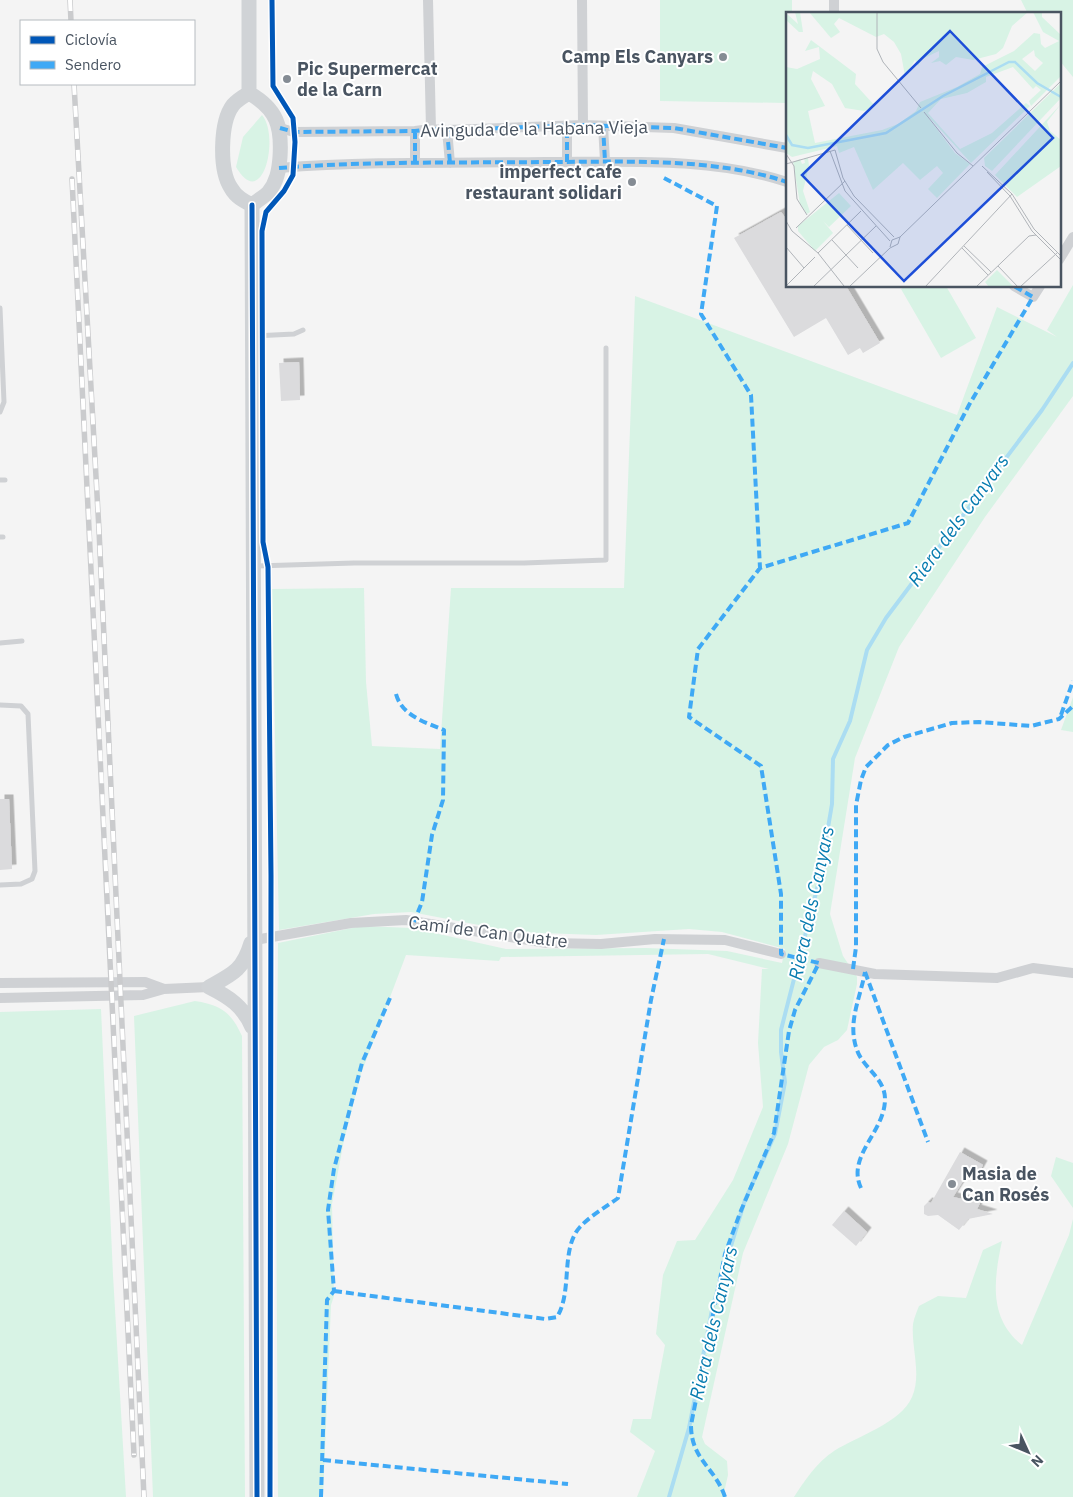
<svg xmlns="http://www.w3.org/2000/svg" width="1073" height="1497" viewBox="0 0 1073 1497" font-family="'IBM Plex Sans',sans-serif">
	<defs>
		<filter id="shadow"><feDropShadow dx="4.5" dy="-4.5" stdDeviation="0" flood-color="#0004"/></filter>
	</defs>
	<rect width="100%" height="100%" fill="#f4f4f4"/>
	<path fill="#d8f3e5" d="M660,0H792V14H787V103L660,101Z
		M1021,0H1073V77L1059,60V14H1028Z
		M262,115C280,136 263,213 236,167L243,137Z
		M1073,285V396L985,517L899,647L855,758L830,914L843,956L857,977V984L847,1030L838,1040L824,1047L809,1065L788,1144L743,1253L702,1437L705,1444L727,1461L728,1475L723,1497H637L655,1451L630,1432L633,1419H651L665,1345L656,1334L663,1275L677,1241L695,1240L733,1180L763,1107L758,1043L762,969H769L708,954L501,957L499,961L406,955L361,1074L344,1140L332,1204L334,1296L331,1305L323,1497H278L276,1173L278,943L362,926L412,928L506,949L646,948L727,951L782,963L785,949L722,932L689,929L596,935L515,932L411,912L374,914L279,930L272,589L364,588L366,682L372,746L440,749L451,588H624L635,296L957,415L997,307L1057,337L1047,330Z
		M906,286H946L976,338L941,358L901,289Z
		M1073,697V732L1061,730Z
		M195,1001C221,1005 231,1012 242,1036L245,1497H153L134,1016Z
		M101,1009L113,1275L126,1497H0V1012Z
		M1056,1157L1073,1163V1208L1051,1176Z
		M1073,1219V1497H794C805,1480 817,1462 834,1451C856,1437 901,1423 912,1397C922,1374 911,1348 913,1324C914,1318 917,1311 919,1306L938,1296L966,1298L983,1250L1002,1241C994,1279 988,1318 1022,1345L1069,1235Z"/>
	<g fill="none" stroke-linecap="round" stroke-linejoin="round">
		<path stroke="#abddf2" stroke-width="4" d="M669,1497L689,1428L713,1305L745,1200L775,1134L785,1082L781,1052V1030L819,881L832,804L833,759L850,721L867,650L886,618L1042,410L1073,363"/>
	</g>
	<path fill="#dbdbdd" filter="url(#shadow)" d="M781,212L787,220V286H846L880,343L863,353L860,348L848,355L826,318L794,337L734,238Z
		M299,362L300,400L281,401L279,363Z
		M0,799H9L12,869L0,870Z
		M960,1152L983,1165L978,1174L970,1170L953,1197L980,1203L977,1209L993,1214L968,1219L959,1230L938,1215L928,1216L924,1214V1206L928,1202L931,1203Z
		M844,1211L867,1232L856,1246L832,1225Z"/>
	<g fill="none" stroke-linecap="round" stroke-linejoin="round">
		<path stroke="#cfd1d4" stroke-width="5" d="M0,308L4,402L0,412
			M253,336L294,334L303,330
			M0,480H5
			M0,537H3
			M256,566L354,563H524L606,560V348
			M0,643L22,641
			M0,705L21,706L28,714L35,871L32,879L21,884L0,885"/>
		<path stroke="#cfd1d4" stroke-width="10" d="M428,0L431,129
			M582,0L583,125
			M834,0V14
			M603,126L605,161
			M280,128L294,132L415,131L431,129L447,130L583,125L674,128L787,148
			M447,130L450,163
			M415,131V163
			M567,162V127
			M279,168C368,161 457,163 545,162C623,162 713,157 787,182
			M1059,260L1073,237
			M1014,286L1033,297L1040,286
			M255,940L351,923L406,920L547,943L601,944L655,939L725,940L781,954
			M819,963L875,974L997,978L1033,968L1073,973
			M0,983L145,982L164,989
			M0,998L143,995L164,989L209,987"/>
		<path stroke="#d0d3d6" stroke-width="15" d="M249,93C277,109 282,126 280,157C279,170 277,182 268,193C263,197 257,201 252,205
			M249,93C244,96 237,100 233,105C220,122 219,170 231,188C236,197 244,201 252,205
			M249,93V0
			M252,205L257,1497
			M209,987C233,974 243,970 251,943
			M209,987C229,997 243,1006 252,1027"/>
		<defs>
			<path id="rail" d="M70,0L71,21
				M74,84L99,530L144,1497
				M72,179C93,604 114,1029 134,1455"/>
		</defs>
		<use href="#rail" stroke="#cacbcd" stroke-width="5.5"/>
		<use href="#rail" stroke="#fff" stroke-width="4" stroke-dasharray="11" stroke-linecap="butt"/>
		<path stroke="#3fa9f5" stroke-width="4" stroke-dasharray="8 4" stroke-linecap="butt" d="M603,126L605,161
			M280,128L294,132L415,131L431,129L447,130L583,125L674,128L787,148
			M447,130L450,163
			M415,131V163
			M567,162V127
			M279,168C368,161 457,163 545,162C623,162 713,157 787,182
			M664,178L717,206L701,314L751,395L760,568
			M396,694C402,716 425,722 444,730L443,800L432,835L422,902L414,922
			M1061,715L1073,681
			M853,969L856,947V805L861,780L866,767L888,745L904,737L952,723L979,722L1031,726L1059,719L1073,706
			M865,972L928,1142
			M861,1188C846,1156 885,1132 885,1099C885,1078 863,1068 857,1050C847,1023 860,999 865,972
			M334,1291L545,1319L557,1317C573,1291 560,1249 580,1227C590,1216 606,1207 618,1198L651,1000L664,939
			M323,1460L568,1484
			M321,1497L327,1300L334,1291L328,1210L334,1169L362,1063L390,998
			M725,1497C715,1467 691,1460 691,1425L725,1254L740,1213L774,1133L789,1031L795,1010L819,963L781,954V894L761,766L689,717L698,649L760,568L908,523L969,405L1033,297L1014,286"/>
		<defs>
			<path id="cycleway" d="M252,205L257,1497
				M270,1497L271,876L268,567L263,542L262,231L266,212L284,191L293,175L295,142L293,118L273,86L272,0"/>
		</defs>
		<use href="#cycleway" stroke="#fff" stroke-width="8"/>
		<use href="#cycleway" stroke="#0057b8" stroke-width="5"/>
	</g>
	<g fill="#858c94" stroke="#fff" stroke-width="2">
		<circle cx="723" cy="57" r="5"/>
		<circle cx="287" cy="79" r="5"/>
		<circle cx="632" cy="182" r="5"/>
		<circle cx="952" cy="1184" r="5"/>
	</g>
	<g text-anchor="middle" stroke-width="4" stroke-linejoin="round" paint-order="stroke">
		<g font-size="18" font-weight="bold" fill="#495461" stroke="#fff" text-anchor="end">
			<text x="713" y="63">Camp Els Canyars</text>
			<text x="297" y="75" text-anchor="start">Pic Supermercat<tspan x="297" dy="21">de la Carn</tspan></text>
			<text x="622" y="178">imperfect cafe<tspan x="622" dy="21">restaurant solidari</tspan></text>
			<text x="962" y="1180" text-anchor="start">Masia de<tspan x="962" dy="21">Can Rosés</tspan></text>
		</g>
		<g font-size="18" fill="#495461" stroke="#fff">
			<text transform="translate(534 129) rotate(-1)" y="6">Avinguda de la Habana Vieja</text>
			<text transform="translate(488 932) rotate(7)" y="6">Camí de Can Quatre</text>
		</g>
		<g font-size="19" font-style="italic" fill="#077cb0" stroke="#fff">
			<text transform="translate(958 520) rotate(-54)" y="7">Riera dels Canyars</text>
			<text transform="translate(811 903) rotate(-78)" y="7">Riera dels Canyars</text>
			<text transform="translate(713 1323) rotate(-77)" y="7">Riera dels Canyars</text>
		</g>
	</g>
	<g transform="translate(786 12)">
		<rect width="275" height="275" fill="#f4f4f4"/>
		<path d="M9,0H14L17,20H13L0,8V1L12,12ZM23,0H242L226,14L217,36L210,42L187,48L170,45L160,53L154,49L145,51L153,45V39L136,47L132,54L129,48L119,64L115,42L108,30L98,22L90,25L53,6L48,12L54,20L45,26ZM247,0H256V5L275,23V64L245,94L243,89L255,78L250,74L247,77L227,55L200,65V70L181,81L155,87L142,101L174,137L206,121L240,91L244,94L185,151L138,100L169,141L184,152L151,186L142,177L157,161L151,154L134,168L117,151L87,178L68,135L53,141L51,134L6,145L0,141V55L11,57L34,47L33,35L19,39L25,28L70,62L69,72L89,94L78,99L59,96L46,72L27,59L25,67L39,94L22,99L29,131L96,118L112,112L130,99L134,90L171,75L194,62L196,55L228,39L248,21L254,22L255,32L259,36L273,29L257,20ZM248,38L249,44L257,51L249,59L236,47ZM275,71V86L206,159L199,154L198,146ZM275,92L261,110L264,119L275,128V154L231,185L209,163ZM18,146H22L23,154L17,179L24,200L21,202L14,192L7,150L14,147L16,152L19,151ZM53,181L65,194L43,215L37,209L47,221L29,239L12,219V214ZM211,258L228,275H203L199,270Z" fill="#d8f3e5" fill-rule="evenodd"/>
		<path fill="none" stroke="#abddf2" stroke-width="2.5" d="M0,123L6,133L22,136L100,121L157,84L223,50H229L251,71L275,85"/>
		<path fill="none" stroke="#b0b4b9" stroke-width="1" d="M91,0V37L97,50L135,96M138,100L171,141L187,154M44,139L59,179L104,229M0,142L8,154L11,187L21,203M0,152L49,138L57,166L68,184L108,225M196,154L226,182L248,217L275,244M201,160L224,184L246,219L275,248M0,209L6,219L32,241L58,274M61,213L87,241M10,216L59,169M46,228L72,256M178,234L205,260M0,235L18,256M104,235L106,228L114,225M176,236L202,263M32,241L75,199M212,254L232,275M0,274L29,245M27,275L90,214M63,275L104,236L112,232L114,225L275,69M139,275L226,182M190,275L243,224L250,223M234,275L271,241"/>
		<path fill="#1d4ed8" fill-opacity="0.15" stroke="#1d4ed8" stroke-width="2.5" d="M164,19L267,126L118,269L16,163Z"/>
		<rect width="275" height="275" fill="none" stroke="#495461" stroke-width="2.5"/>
	</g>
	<rect x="20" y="20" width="175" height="65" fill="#ffffff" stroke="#b6bbc0"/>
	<rect x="30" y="36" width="25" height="8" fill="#0057b8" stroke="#b6bbc0"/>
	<text x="65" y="45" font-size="15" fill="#495461">Ciclovía</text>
	<rect x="30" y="61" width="25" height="8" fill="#3fa9f5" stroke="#b6bbc0"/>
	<text x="65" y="70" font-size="15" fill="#495461">Sendero</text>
	<g transform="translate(1028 1452) rotate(134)" stroke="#ffffff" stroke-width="4" paint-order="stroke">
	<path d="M0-4L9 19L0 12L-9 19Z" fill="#495461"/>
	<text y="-8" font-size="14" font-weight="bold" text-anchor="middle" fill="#495461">N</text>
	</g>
</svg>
